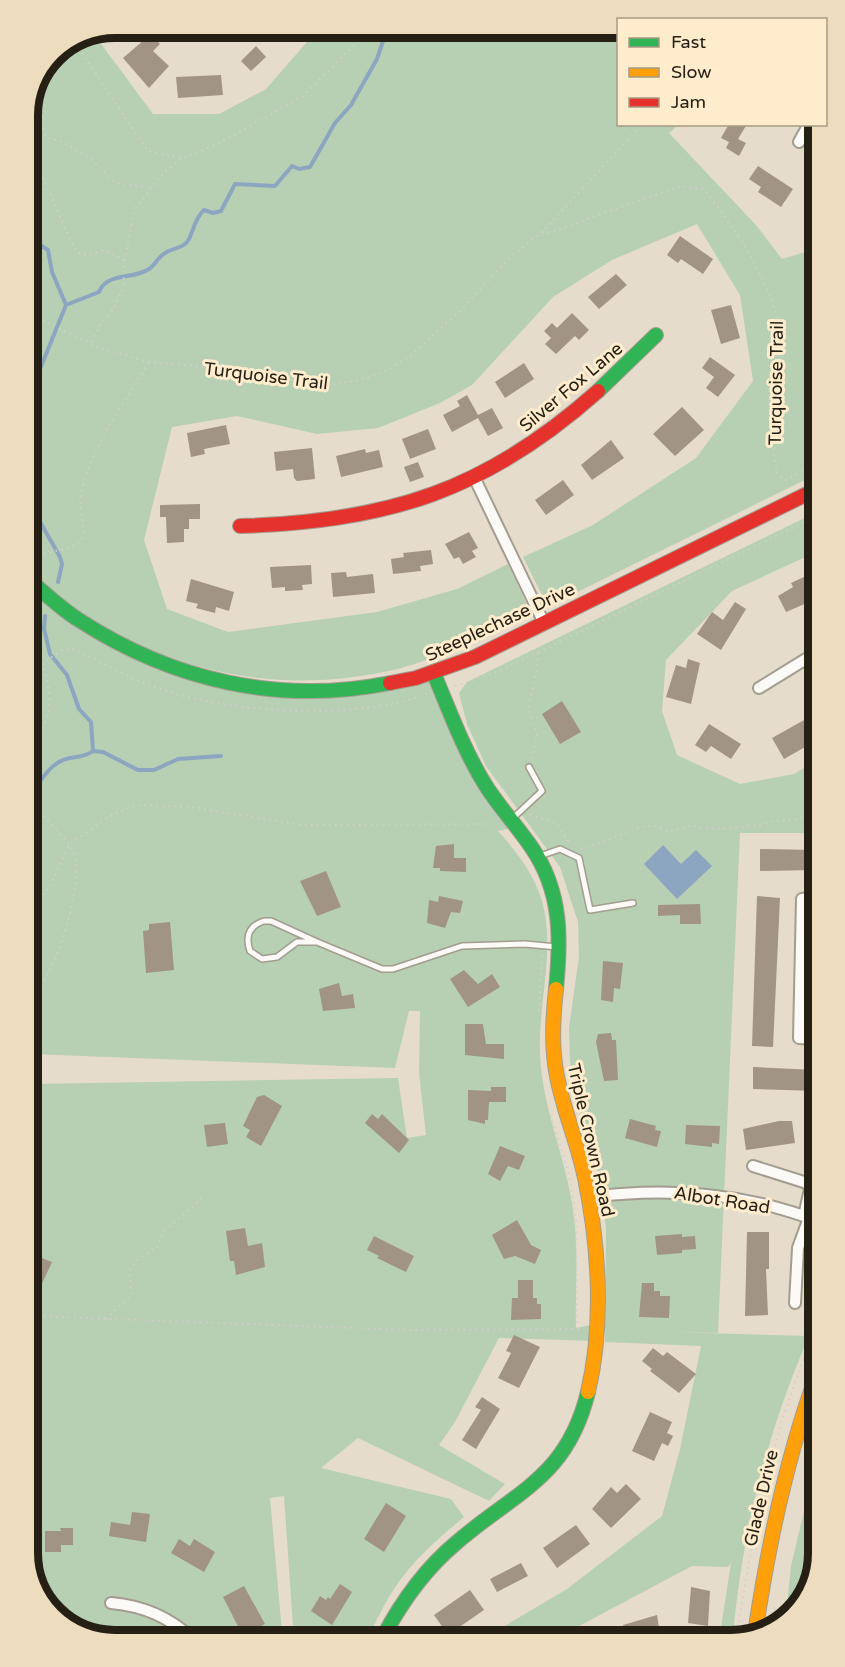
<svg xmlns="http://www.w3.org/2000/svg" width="845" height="1667" viewBox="0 0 845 1667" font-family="'Varela Round',sans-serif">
	<rect width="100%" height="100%" fill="#e6dccb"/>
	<path fill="#b7d0b4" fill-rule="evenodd" d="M320,27H618V124L678,125L669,133L756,225L782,259L812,250L813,476L557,602L542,595L523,557L593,525L696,458L753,381L740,295L697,224L612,260L553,297L472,385L440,403L378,428L317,434L237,416L172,427L144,540L167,609L228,632L377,612L457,589L508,564L528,607L526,615L519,620C481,637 442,657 401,668C266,702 131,665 29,572L27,109L53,52L99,33V41L153,114H219L266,89Z
		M813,514L814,553L732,591L666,660L662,711L677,755L740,784L794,774L814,761L815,833H740L718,1333L668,1332L809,1336C767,1433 743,1529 733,1634H720L731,1563L728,1567L692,1566L562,1635L488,1636L567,1589L662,1516L680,1449L701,1346L605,1342L606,1228L596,1161L574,1089L570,1060L569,1028L579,956L578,922L560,867L486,766L467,724L459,693L467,682Z
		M29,585L160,666L301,693L434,674L516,827L498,831C518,853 538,879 544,909C554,957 538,1005 540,1054C542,1108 566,1157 573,1210C579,1249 575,1289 576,1328L595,1324L594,1341L499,1338L455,1422L439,1445L505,1484L489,1501L358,1438L321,1468L451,1499L464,1517C416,1557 394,1579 369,1637L109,1640L62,1622L34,1586L31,1084L398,1078L407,1138L426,1135L419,1073L420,1011H409L395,1068L31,1054L30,738L42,701L30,654ZM284,1496L293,1627L282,1632L270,1498Z
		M818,1452V1553L803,1601L786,1615L791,1566Z"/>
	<path fill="#8ca6c2" d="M663,845L681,864L696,850L712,866L677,899L644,864Z"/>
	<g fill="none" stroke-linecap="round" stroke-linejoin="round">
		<path stroke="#8ca6c2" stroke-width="4" d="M411,27H417
			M28,217L31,239L48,250L52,272L66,305L40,369L28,378
			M66,305L99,292C107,272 133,280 149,269C155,265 158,257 165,253C173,248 185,248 189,239C194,229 195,218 204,210L213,213L221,211L235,184L275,186L292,166L299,169L310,167L335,123L351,105L377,59L387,29L391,27
			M29,497L30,504L60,557L62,564L58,582
			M45,616L44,629L50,654L67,675L79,709L91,722L93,751
			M93,751L103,752L138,770H154L178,759L221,756
			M30,796C40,782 49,764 66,759C76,756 84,758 93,751"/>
	</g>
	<path fill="#a19484" d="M151,34L160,44L153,51L169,66L149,88L123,58Z
		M256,46L266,57L251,71L241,61Z
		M221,75L223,95L178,98L176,77Z
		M729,124H747L738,139L746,143L739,156L726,148L729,142L721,138Z
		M758,166L793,189L781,207L758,192L761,187L749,179Z
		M680,236L713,259L703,274L681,259L678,263L667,255Z
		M616,274L627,285L599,309L588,297Z
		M731,305L740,338L721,344L711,310Z
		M572,313L589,330L579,340L575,336L556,354L545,344L551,338L544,331L552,323L557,328Z
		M710,357L735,375L718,397L706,388L714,377L702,368Z
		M524,363L534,379L505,398L495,382Z
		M467,395L478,415L492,408L503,428L488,436L478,418L452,432L443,415L460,406L457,401Z
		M682,407L704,430L675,456L653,434Z
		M226,425L230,444L204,449L205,454L191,457L187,433Z
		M428,429L436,449L410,459L402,439Z
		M611,440L624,458L592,480L581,465Z
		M312,448L315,479L297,481L294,478L293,469L276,471L274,452Z
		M365,449L366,453L379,450L383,467L341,477L336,456Z
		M418,462L424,477L410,482L404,467Z
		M563,480L574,495L546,515L535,500Z
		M200,504V519H189V529H184V542L167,543L166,517H160V505Z
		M469,532L478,548L472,551L476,557L463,564L459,557L454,559L445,544Z
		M431,550L433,564L420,566L421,571L393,574L391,559L404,557L403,553Z
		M311,565L312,584L302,585L303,590L285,591V587L272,588L270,567Z
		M346,572L347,577L373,574L375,593L333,597L331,573Z
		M806,576L808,580L814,578V600L786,612L778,596L793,587L791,583Z
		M191,579L234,592L229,611L216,607L215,613L196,608L198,604L186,601Z
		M735,602L746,609L721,650L697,634L712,612L723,620Z
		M688,659L700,663L691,704L666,697L676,665L686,668Z
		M562,701L581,732L560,744L542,714Z
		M806,719L814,733V742L784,759L772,738Z
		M709,724L741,744L731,759L711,746L706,752L695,745Z
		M454,844V858H466V872L440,871V868H433L436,846Z
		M760,849L815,850V870L760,871Z
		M326,871L341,907L317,916L300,881Z
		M439,896L463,901L460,913L451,912L445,928L427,923L429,900L438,902Z
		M757,896L780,898L773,1047L752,1046Z
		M700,904L701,924H680V915L658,916V905Z
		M170,922L174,970L146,973L143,931L149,930V924Z
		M603,961L623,963L620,989L614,988L613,1002L601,1000Z
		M464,970L478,984L492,974L500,987L468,1007L450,979Z
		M339,983L342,996L353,994L355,1008L323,1011L319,989Z
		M465,1024H483L486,1044H504V1059L465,1055Z
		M611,1033L612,1040H616L618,1080L604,1081L596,1042L598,1034Z
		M753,1067L816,1070V1091L753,1089Z
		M491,1087H506V1102H489L488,1120H485V1124L468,1120V1090L491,1091Z
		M264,1095L282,1106L261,1146L246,1137L250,1130L243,1126L257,1097Z
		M372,1114L378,1119L382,1114L409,1140L399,1153L365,1123Z
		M630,1119L656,1126L655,1130L661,1131L657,1147L625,1138Z
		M779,1121H792L795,1143L746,1150L743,1129Z
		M225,1123L228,1144L207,1147L204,1125Z
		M686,1125L720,1126L719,1144L712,1143V1147L685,1144Z
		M500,1146L525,1156L519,1170L508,1166L500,1181L488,1174Z
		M517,1220L531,1245L541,1250L535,1264L515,1256L504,1259L492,1235Z
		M245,1228L248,1246L262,1243L265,1267L236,1275L234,1261H230L226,1231Z
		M747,1232H769V1269H766L768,1315L745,1316Z
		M682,1234V1237L695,1236L696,1249L682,1250V1253L657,1255L655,1236Z
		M374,1236L414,1256L406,1272L377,1258L379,1256L367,1250Z
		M32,1254L52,1262L40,1288L32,1285L36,1275L32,1273Z
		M518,1280H533V1298H537V1304H541V1319L511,1320L512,1298H518Z
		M642,1283H654V1291H660V1296H670L669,1318L639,1317Z
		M514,1335L540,1347L519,1388L498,1378L511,1353L506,1351Z
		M653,1348L663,1356L667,1352L696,1374L679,1393L650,1371L652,1369L642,1361Z
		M482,1397L500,1409L476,1449L462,1440L481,1410L475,1407Z
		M650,1412L672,1422L667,1433L673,1436L668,1446L662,1443L654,1461L632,1451Z
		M626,1484L641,1499L611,1528L592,1509L611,1487L617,1493Z
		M386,1503L406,1516L384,1552L364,1539Z
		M132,1512L150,1514L146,1542L109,1536L111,1522L130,1525Z
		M576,1525L590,1544L557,1568L543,1548Z
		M60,1528H73V1545H61V1552H45V1531H61Z
		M179,1539L190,1546L194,1539L215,1552L204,1572L171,1553Z
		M521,1563L528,1576L497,1592L490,1579Z
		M340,1584L352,1592L332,1625L311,1611L320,1596L326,1600L328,1597L330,1599Z
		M244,1586L265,1624L243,1636L223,1597Z
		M691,1587L710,1591L708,1626L688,1623Z
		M470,1590L484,1610L448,1635L434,1615Z
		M657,1615L660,1634L625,1635L623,1625Z"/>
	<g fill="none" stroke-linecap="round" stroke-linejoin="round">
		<defs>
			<path id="lane" d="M513,818L542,791L529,767
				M540,856L560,849L579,858L590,910L633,903
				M264,921H271L317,942H297L277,957L262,959L250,951C245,936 249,926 264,921Z
				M317,942L382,969H393L462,946L525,944L557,947"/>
			<path id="street" d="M799,142L809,124
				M475,479L544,623
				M759,688L814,654
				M815,897L802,899L799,1038L816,1039
				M753,1166L807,1183L810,1189L804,1216
				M589,1197C667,1187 743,1192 817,1221
				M795,1303L798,1248L809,1218
				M111,1603C144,1606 169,1617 193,1639"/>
			<path id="fast" d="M598,391L656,335
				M29,580C45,593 61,609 79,620C173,681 280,705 390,683
				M434,674C450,712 464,751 486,786C500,808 518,827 532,848C562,892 561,939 556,989
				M383,1637C402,1601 425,1569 456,1543C516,1491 567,1478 588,1392"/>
			<path id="slow" d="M556,989C553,1018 551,1047 557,1076C563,1110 578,1143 585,1178C599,1246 604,1324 588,1392
				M755,1634C768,1545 786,1459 817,1374"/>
			<path id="jam" d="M240,526C388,522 487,490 598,391
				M390,683L416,678L475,657L813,491"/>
		</defs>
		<use href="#lane" stroke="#a39c8f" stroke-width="8"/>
		<use href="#street" stroke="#a39c8f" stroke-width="14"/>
		<use href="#fast" stroke="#a39c8f" stroke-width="16"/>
		<use href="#slow" stroke="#a39c8f" stroke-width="16"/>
		<use href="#jam" stroke="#a39c8f" stroke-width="16"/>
		<path stroke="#d2cfca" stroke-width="2" stroke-dasharray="1.5 4.5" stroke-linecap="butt" d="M75,43L148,151L182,158
			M40,81C50,100 36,120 47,138L64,142L92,160L116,183L151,188
			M41,128L31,157C50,188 60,222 78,253L86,255L104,250L125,260
			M542,232L548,233L681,186L703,189C731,219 781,298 780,338C779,382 766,432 778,475L786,480L813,466
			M28,310L39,319L100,348L149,362L218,368L323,385L357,381L386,371L409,357L461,310L510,257L542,232L643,124
			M92,342L101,323L113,310L123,288L125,260L134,210L164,172L182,158L218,144L303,96L372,27
			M29,564C46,547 65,554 82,540C86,525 78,510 81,494C90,447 125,403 149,362
			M29,636C41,656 54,690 48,713C44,728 35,742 30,757
			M41,664L63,650L70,648C100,660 127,678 157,688C228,713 356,721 427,694
			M455,686L499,671L813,518
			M532,759L537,735L528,707L537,669L538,652
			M30,804C41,812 72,844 75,856C83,886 55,978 31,997
			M530,815L556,823L570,843
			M581,850L641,827L655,826L668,832L692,825L703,828L728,829L764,824L775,820L783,821L815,816
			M31,909L50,886L69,845L108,817L135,805L192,807L301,825L498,824
			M539,1011L542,954
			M551,1115L569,1175L576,1218L577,1328
			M603,1213L617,1206
			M32,1316L407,1330L581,1329
			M106,1319L131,1296L130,1270L138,1259L157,1247L164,1231L202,1198
			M772,1627L775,1603
			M737,1634C754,1527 772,1428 817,1328"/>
		<use href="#lane" stroke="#fbfaf7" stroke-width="5"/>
		<use href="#street" stroke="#fbfaf7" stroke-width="10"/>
		<use href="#fast" stroke="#30b455" stroke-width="14"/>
		<use href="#slow" stroke="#ff9f0a" stroke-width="14"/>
		<use href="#jam" stroke="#e5322d" stroke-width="14"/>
	</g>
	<g text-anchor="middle" stroke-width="6" stroke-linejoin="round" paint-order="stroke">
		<g font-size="18" fill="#262014" stroke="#feeccd">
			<text transform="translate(266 376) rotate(7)" y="6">Turquoise Trail</text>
			<text transform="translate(776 383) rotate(-89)" y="6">Turquoise Trail</text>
			<text transform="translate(571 387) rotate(-40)" y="6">Silver Fox Lane</text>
			<text transform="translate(500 622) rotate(-25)" y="6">Steeplechase Drive</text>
			<text transform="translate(591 1140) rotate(77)" y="6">Triple Crown Road</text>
			<text transform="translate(722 1200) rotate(9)" y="6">Albot Road</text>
			<text transform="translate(761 1498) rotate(-77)" y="6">Glade Drive</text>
		</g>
	</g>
	<path d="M0 0H845V1667H0ZM115 38H731A77 77 0 0 1 808 115V1553A77 77 0 0 1 731 1630H115A77 77 0 0 1 38 1553V115A77 77 0 0 1 115 38Z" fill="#eddcbe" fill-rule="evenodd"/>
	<path fill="none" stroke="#262014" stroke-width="8" d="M115 38H731A77 77 0 0 1 808 115V1553A77 77 0 0 1 731 1630H115A77 77 0 0 1 38 1553V115A77 77 0 0 1 115 38Z"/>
	<rect x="617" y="18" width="210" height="108" fill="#feeccd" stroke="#a89a83" stroke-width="1.5"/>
	<rect x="629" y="38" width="30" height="9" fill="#30b455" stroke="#a89a83" stroke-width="1.5"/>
	<text x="671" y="48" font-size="18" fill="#262014">Fast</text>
	<rect x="629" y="68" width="30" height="9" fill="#ff9f0a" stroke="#a89a83" stroke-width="1.5"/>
	<text x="671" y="78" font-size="18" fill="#262014">Slow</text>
	<rect x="629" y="98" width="30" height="9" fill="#e5322d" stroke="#a89a83" stroke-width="1.5"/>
	<text x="671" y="108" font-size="18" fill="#262014">Jam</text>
</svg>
